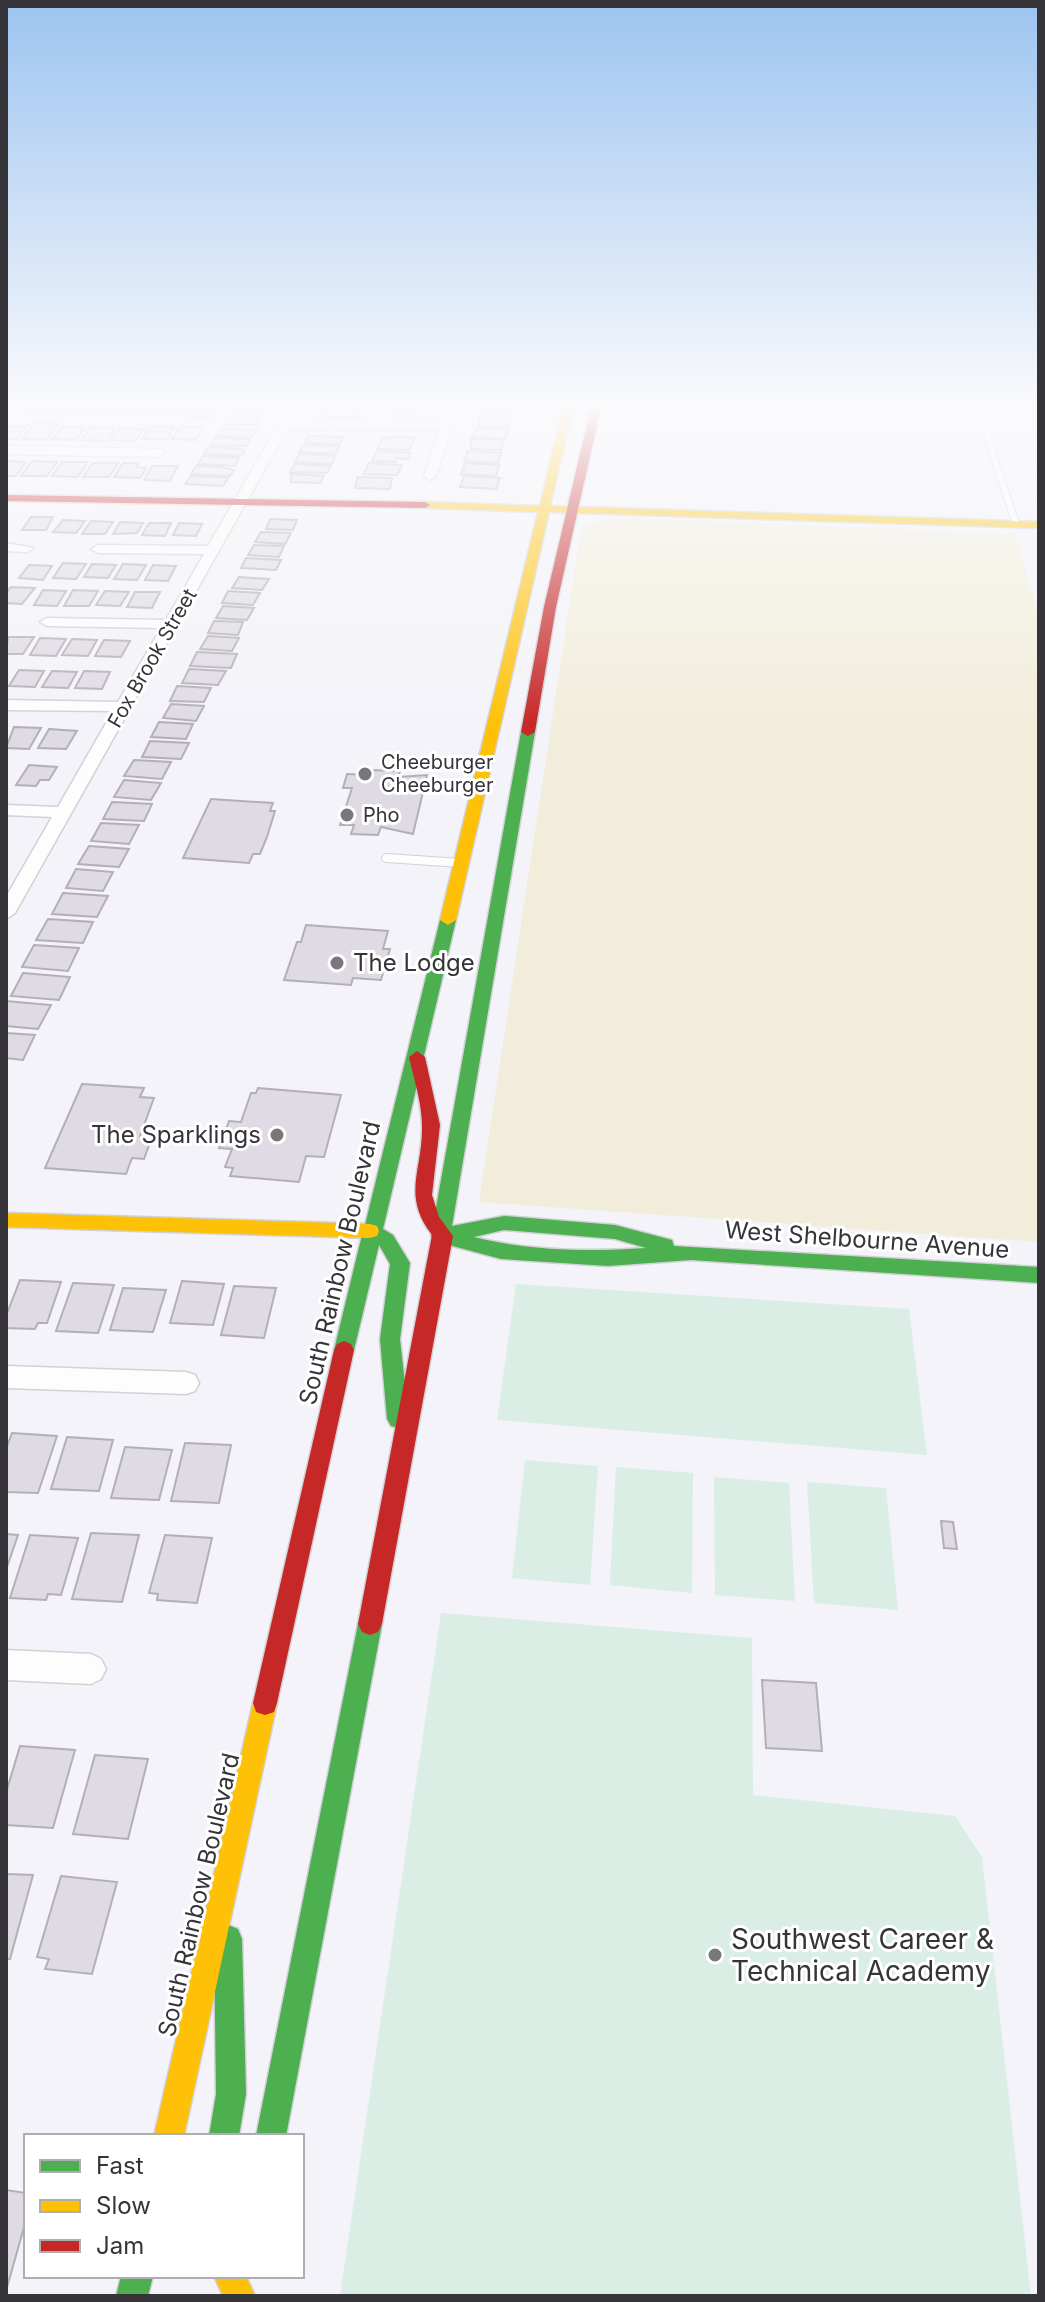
<svg xmlns="http://www.w3.org/2000/svg" width="1045" height="2302" viewBox="0 0 1045 2302" font-family="Inter,sans-serif">
	<rect width="100%" height="100%" fill="#f3f3f9"/>
	<path fill="#daeee6" d="M516,1284L909,1309L927,1455L497,1420Z
		M525,1460L598,1466L590,1585L512,1578Z
		M616,1467L693,1473L692,1593L610,1585Z
		M714,1477L789,1483L795,1601L715,1595Z
		M807,1482L886,1488L898,1610L814,1603Z
		M441,1613L752,1638L753,1795L955,1816L982,1857L1031,2296H340Z"/>
	<path fill="#f2eddb" d="M611,517L1015,534L1039,614V1242L479,1202L581,528Z"/>
	<path fill="#e0dae4" stroke="#b2b0b5" stroke-width="2" d="M26,403H50L41,413L18,412Z
		M54,403H78L70,413H46Z
		M83,403H107L98,415L75,414Z
		M111,403H135L127,415L103,414Z
		M140,403H164L155,416L132,415Z
		M168,403L192,404L184,416L161,415Z
		M237,403H274L271,407L259,408L234,407Z
		M396,403L430,405L426,417L391,415Z
		M205,405H220L213,418H189L195,409H203Z
		M484,406L516,407L513,416L481,415Z
		M324,407L364,409L359,418L319,416Z
		M235,409L266,410L263,417L231,416Z
		M479,416L511,417L509,427L479,426Z
		M229,417L261,418L257,425L225,424Z
		M35,423L59,424L46,440L22,439Z
		M6,426H27L17,439H6Z
		M150,426L174,427L167,439H142Z
		M62,427H85L76,440L52,439Z
		M91,427L115,428L106,441L81,440Z
		M180,427H204L196,440L172,439Z
		M120,428L144,429L135,441L111,440Z
		M476,428L508,429L505,439L472,437Z
		M221,429L256,430L252,437L216,436Z
		M308,436L344,437L340,444L305,443Z
		M400,436L414,438L409,450L377,449L382,439Z
		M215,438L250,439L246,446L211,445Z
		M471,439L504,440L501,450L471,449Z
		M303,445L339,446L335,454L299,452Z
		M208,447L233,448L245,450L241,456L204,454Z
		M377,451L411,453L409,459L397,458L396,462L372,461Z
		M468,451L501,453L498,463L464,461Z
		M299,454L336,456L332,464L295,462Z
		M203,456L239,458L235,466L198,464Z
		M6,461L26,462L16,476H6Z
		M32,461L57,462L47,476H21Z
		M62,462H88L78,477L52,476Z
		M93,463H118L109,477H83Z
		M123,463H138L136,467L146,468L140,478L114,477Z
		M369,463L402,465L397,475L364,474Z
		M465,463L499,465L496,476L461,474Z
		M295,464L331,466L327,473L290,472Z
		M152,466H178L170,481L144,480Z
		M196,466L221,467L234,470L230,476L191,474Z
		M291,474L324,476L320,483L291,482Z
		M191,476L228,478L223,486L185,484Z
		M464,476L500,478L496,489L460,487Z
		M358,477L392,478L390,489L355,488Z
		M31,517H53L46,530H22Z
		M270,519L297,520L293,530L266,529Z
		M63,520L85,521L76,533L53,532Z
		M91,521L113,522L105,534H82Z
		M120,522L143,523L137,533L113,534Z
		M149,523H171L165,536L142,535Z
		M179,523L202,524L196,536L173,535Z
		M261,532L291,533L285,544L255,542Z
		M254,545L284,546L279,557L248,555Z
		M246,558L281,560L276,570L241,568Z
		M63,563L86,564L76,579L53,578Z
		M92,564L116,565L108,578L84,577Z
		M123,564L146,565L137,580L114,579Z
		M29,565L52,566L43,580L19,578Z
		M153,565L176,566L168,581L145,580Z
		M239,577L269,579L262,590L232,588Z
		M11,587L35,588L22,604L6,603V593Z
		M43,590L66,591L57,606L34,605Z
		M73,590L98,591L89,606H64Z
		M105,591L129,592L120,606L96,605Z
		M228,591L260,593L253,605L222,603Z
		M135,592H160L152,608L127,607Z
		M223,606L254,608L247,620L216,618Z
		M214,621L243,622L238,635L208,633Z
		M208,636L239,638L232,651L200,649Z
		M8,637H34L23,654H6Z
		M40,638L66,639L56,656L30,655Z
		M72,639L97,640L88,656L62,655Z
		M104,640L130,641L121,657L95,656Z
		M197,652L237,654L231,668L190,666Z
		M189,669L226,671L218,685L182,683Z
		M19,670L44,671L35,687L9,686Z
		M52,671L77,672L68,688L42,687Z
		M84,671L110,672L102,689L75,688Z
		M177,686L211,688L204,702L170,701Z
		M171,704L204,706L196,721L163,718Z
		M159,722L193,724L186,739L151,737Z
		M14,727L41,728L29,749L6,748Z
		M49,729L77,731L66,749L38,748Z
		M150,741L189,743L181,759L142,757Z
		M134,760L171,762L162,779L124,776Z
		M29,765L57,767L49,780H40L36,786L16,785Z
		M370,770L400,771L398,777L427,775L413,834L381,827L378,835L351,834L354,825H340L352,788H343L347,774L368,775Z
		M124,780L161,783L151,800L114,797Z
		M211,799L273,803L270,811H275L267,837L260,854H253L249,863L183,858Z
		M112,802L152,804L144,821L103,819Z
		M101,823L139,825L129,844L91,841Z
		M89,846L129,849L119,867L78,864Z
		M76,869L113,872L103,891L66,888Z
		M63,893L108,896L97,917L52,914Z
		M48,919L93,922L83,943L36,940Z
		M306,925L388,931L383,949H390L381,980L353,978L351,985L284,980L297,942H301Z
		M34,945L79,948L68,971L22,967Z
		M23,973L70,977L59,1000L11,996Z
		M6,1001L51,1005L38,1029L6,1026Z
		M6,1033L35,1035L23,1060L6,1058Z
		M82,1084L144,1088L140,1097L154,1098L140,1136L152,1137L144,1159L132,1158L126,1174L45,1168Z
		M258,1088L341,1095L324,1157L306,1156L299,1182L230,1176L233,1168L225,1167L232,1149L219,1148L229,1121L241,1122L251,1093H256Z
		M20,1280L61,1282L47,1323H38L35,1329L6,1328V1316Z
		M182,1281L224,1284L213,1325L170,1323Z
		M73,1283L114,1285L98,1333L56,1331Z
		M234,1286L276,1288L264,1338L221,1335Z
		M123,1288L166,1290L153,1332L110,1330Z
		M12,1433L57,1436L38,1493L6,1492V1449Z
		M67,1437L113,1440L99,1491L51,1489Z
		M185,1443L231,1445L219,1503L171,1501Z
		M125,1447L172,1450L159,1500L111,1498Z
		M941,1521L953,1522L957,1549L944,1548Z
		M91,1533L139,1535L122,1602L72,1599Z
		M6,1534L18,1535L6,1570Z
		M30,1535L78,1538L61,1595L48,1594L46,1600L10,1598Z
		M165,1535L212,1538L197,1603L157,1600L158,1594L149,1593Z
		M762,1680L816,1683L822,1751L766,1748Z
		M20,1746L75,1750L53,1828L6,1825V1793Z
		M95,1755L148,1759L128,1839L73,1834Z
		M6,1874L33,1875L10,1959H6Z
		M61,1876L117,1882L92,1974L45,1969L49,1959L37,1957Z
		M6,2190L26,2193V2220L6,2291Z"/>
	<g fill="none" stroke-linecap="round" stroke-linejoin="round">
		<defs>
			<path id="lane-far1" d="M976,403L1016,524"/>
			<path id="lane" d="M386,858L462,863"/>
			<path id="street" d="M291,403H302L292,421L443,423L450,403H461L436,476L430,480L424,476L440,429L288,428L15,913L6,919V897L52,817L6,815V805L58,807L113,711L6,710V700L118,702L161,628L47,626L40,622L47,618L166,620L204,554L98,553L91,549L98,545L208,546Z
				M6,446L159,449L165,453L159,457L6,454Z
				M6,543L34,548L27,552L6,551Z
				M6,1366L186,1372L195,1375L199,1383L195,1391L186,1394L6,1388Z
				M6,1650L91,1654L101,1659L106,1669L101,1679L91,1684L6,1680Z"/>
			<path id="fast" d="M528,728L535,732L452,1226L504,1216L615,1225L672,1240L674,1246L1039,1267V1283L691,1260L608,1266L501,1259L434,1241L431,1236L521,732ZM504,1230L615,1239L646,1248C590,1252 529,1251 474,1237Z
				M448,915L456,920L383,1229L393,1235L410,1263L400,1339L409,1419L405,1426L398,1428L391,1426L387,1419L380,1339L390,1264L379,1245L354,1350L351,1356L344,1359L337,1356L334,1350L362,1235L361,1231L365,1225L440,920Z
				M370,1613L378,1616L382,1624L286,2136H256L358,1624L362,1616Z
				M228,1925L238,1929L242,1939L246,2094L239,2136H209L216,2094L214,1939L218,1929Z
				M121,2276H153L148,2296H116Z"/>
			<path id="slow" d="M564,403H574L550,506L1039,522V528L549,512L456,920L448,925L440,920L538,512L425,508L420,505L425,502L540,506Z
				M6,1213L370,1224L377,1226L379,1231L377,1236L370,1238L6,1227Z
				M265,1691L274,1694L277,1703L184,2136H154L253,1703L256,1694Z
				M214,2276H246L255,2296H223Z"/>
			<path id="jam" d="M592,403H602L556,607L535,732L528,736L521,732L544,607Z
				M6,495L425,502L430,505L425,508L6,501Z
				M417,1051L425,1057L440,1125L432,1195L439,1217L453,1236L382,1624L378,1632L370,1635L362,1632L358,1624L432,1235C401,1195 423,1170 422,1126C422,1103 414,1080 409,1057Z
				M344,1341L351,1344L354,1350L277,1703L274,1712L265,1715L256,1712L253,1703L334,1350L337,1344Z"/>
		</defs>
		<use href="#lane-far1" stroke="#d1d1d6" stroke-width="8"/>
		<use href="#lane" stroke="#d1d1d6" stroke-width="10"/>
		<use href="#street" stroke="#d1d1d6" stroke-width="3"/>
		<use href="#fast" stroke="#d1d1d6" stroke-width="3"/>
		<use href="#slow" stroke="#d1d1d6" stroke-width="3"/>
		<use href="#jam" stroke="#d1d1d6" stroke-width="3"/>
		<use href="#lane-far1" stroke="#fdfdfe" stroke-width="6"/>
		<use href="#lane" stroke="#fdfdfe" stroke-width="8"/>
		<use href="#street" fill="#fdfdfe" fill-rule="evenodd"/>
		<use href="#fast" fill="#4caf50" fill-rule="evenodd"/>
		<use href="#slow" fill="#ffc107" fill-rule="evenodd"/>
		<use href="#jam" fill="#c62828" fill-rule="evenodd"/>
	</g>
	<linearGradient id="sky" x2="0" y2="1"><stop stop-color="#9cc4f0"/><stop offset="0.56" stop-color="#fafafc"/><stop offset="1" stop-color="#fafafc" stop-opacity="0"/></linearGradient>
	<rect width="1045" height="725" fill="url(#sky)"/>
	<g fill="#78787c" stroke="#fff" stroke-width="3">
		<circle cx="365" cy="774" r="8"/>
		<circle cx="347" cy="815" r="8"/>
		<circle cx="337" cy="963" r="8"/>
		<circle cx="277" cy="1135" r="8"/>
		<circle cx="715" cy="1955" r="8"/>
	</g>
	<g text-anchor="middle" stroke-width="6" stroke-linejoin="round" paint-order="stroke">
		<g font-size="20" fill="#353539" stroke="#fff">
			<text transform="translate(152 658) rotate(-60)" y="7">Fox Brook Street</text>
		</g>
		<g font-size="20" fill="#353539" stroke="#fff" text-anchor="start">
			<text x="381" y="769">Cheeburger<tspan x="381" dy="23">Cheeburger</tspan></text>
			<text x="363" y="822">Pho</text>
		</g>
		<g font-size="24" fill="#353539" stroke="#fff" text-anchor="start">
			<text x="353" y="971">The Lodge</text>
			<text x="261" y="1143" text-anchor="end">The Sparklings</text>
		</g>
		<g font-size="24" fill="#353539" stroke="#fff">
			<text transform="translate(867 1240) rotate(4)" y="8">West Shelbourne Avenue</text>
			<text transform="translate(340 1263) rotate(-77)" y="8">South Rainbow Boulevard</text>
			<text transform="translate(199 1895) rotate(-77)" y="8">South Rainbow Boulevard</text>
		</g>
		<g font-size="28" fill="#353539" stroke="#fff" text-anchor="start">
			<text x="731" y="1949">Southwest Career &amp;<tspan x="731" dy="32">Technical Academy</tspan></text>
		</g>
	</g>
	<rect width="1045" height="2302" fill="none" stroke="#353539" stroke-width="16"/>
	<rect x="24" y="2134" width="280" height="144" fill="#ffffff" stroke="#aeaeb0" stroke-width="2"/>
	<rect x="40" y="2160" width="40" height="12" fill="#4caf50" stroke="#aeaeb0" stroke-width="2"/>
	<text x="96" y="2174" font-size="24" fill="#353539">Fast</text>
	<rect x="40" y="2200" width="40" height="12" fill="#ffc107" stroke="#aeaeb0" stroke-width="2"/>
	<text x="96" y="2214" font-size="24" fill="#353539">Slow</text>
	<rect x="40" y="2240" width="40" height="12" fill="#c62828" stroke="#aeaeb0" stroke-width="2"/>
	<text x="96" y="2254" font-size="24" fill="#353539">Jam</text>
</svg>
